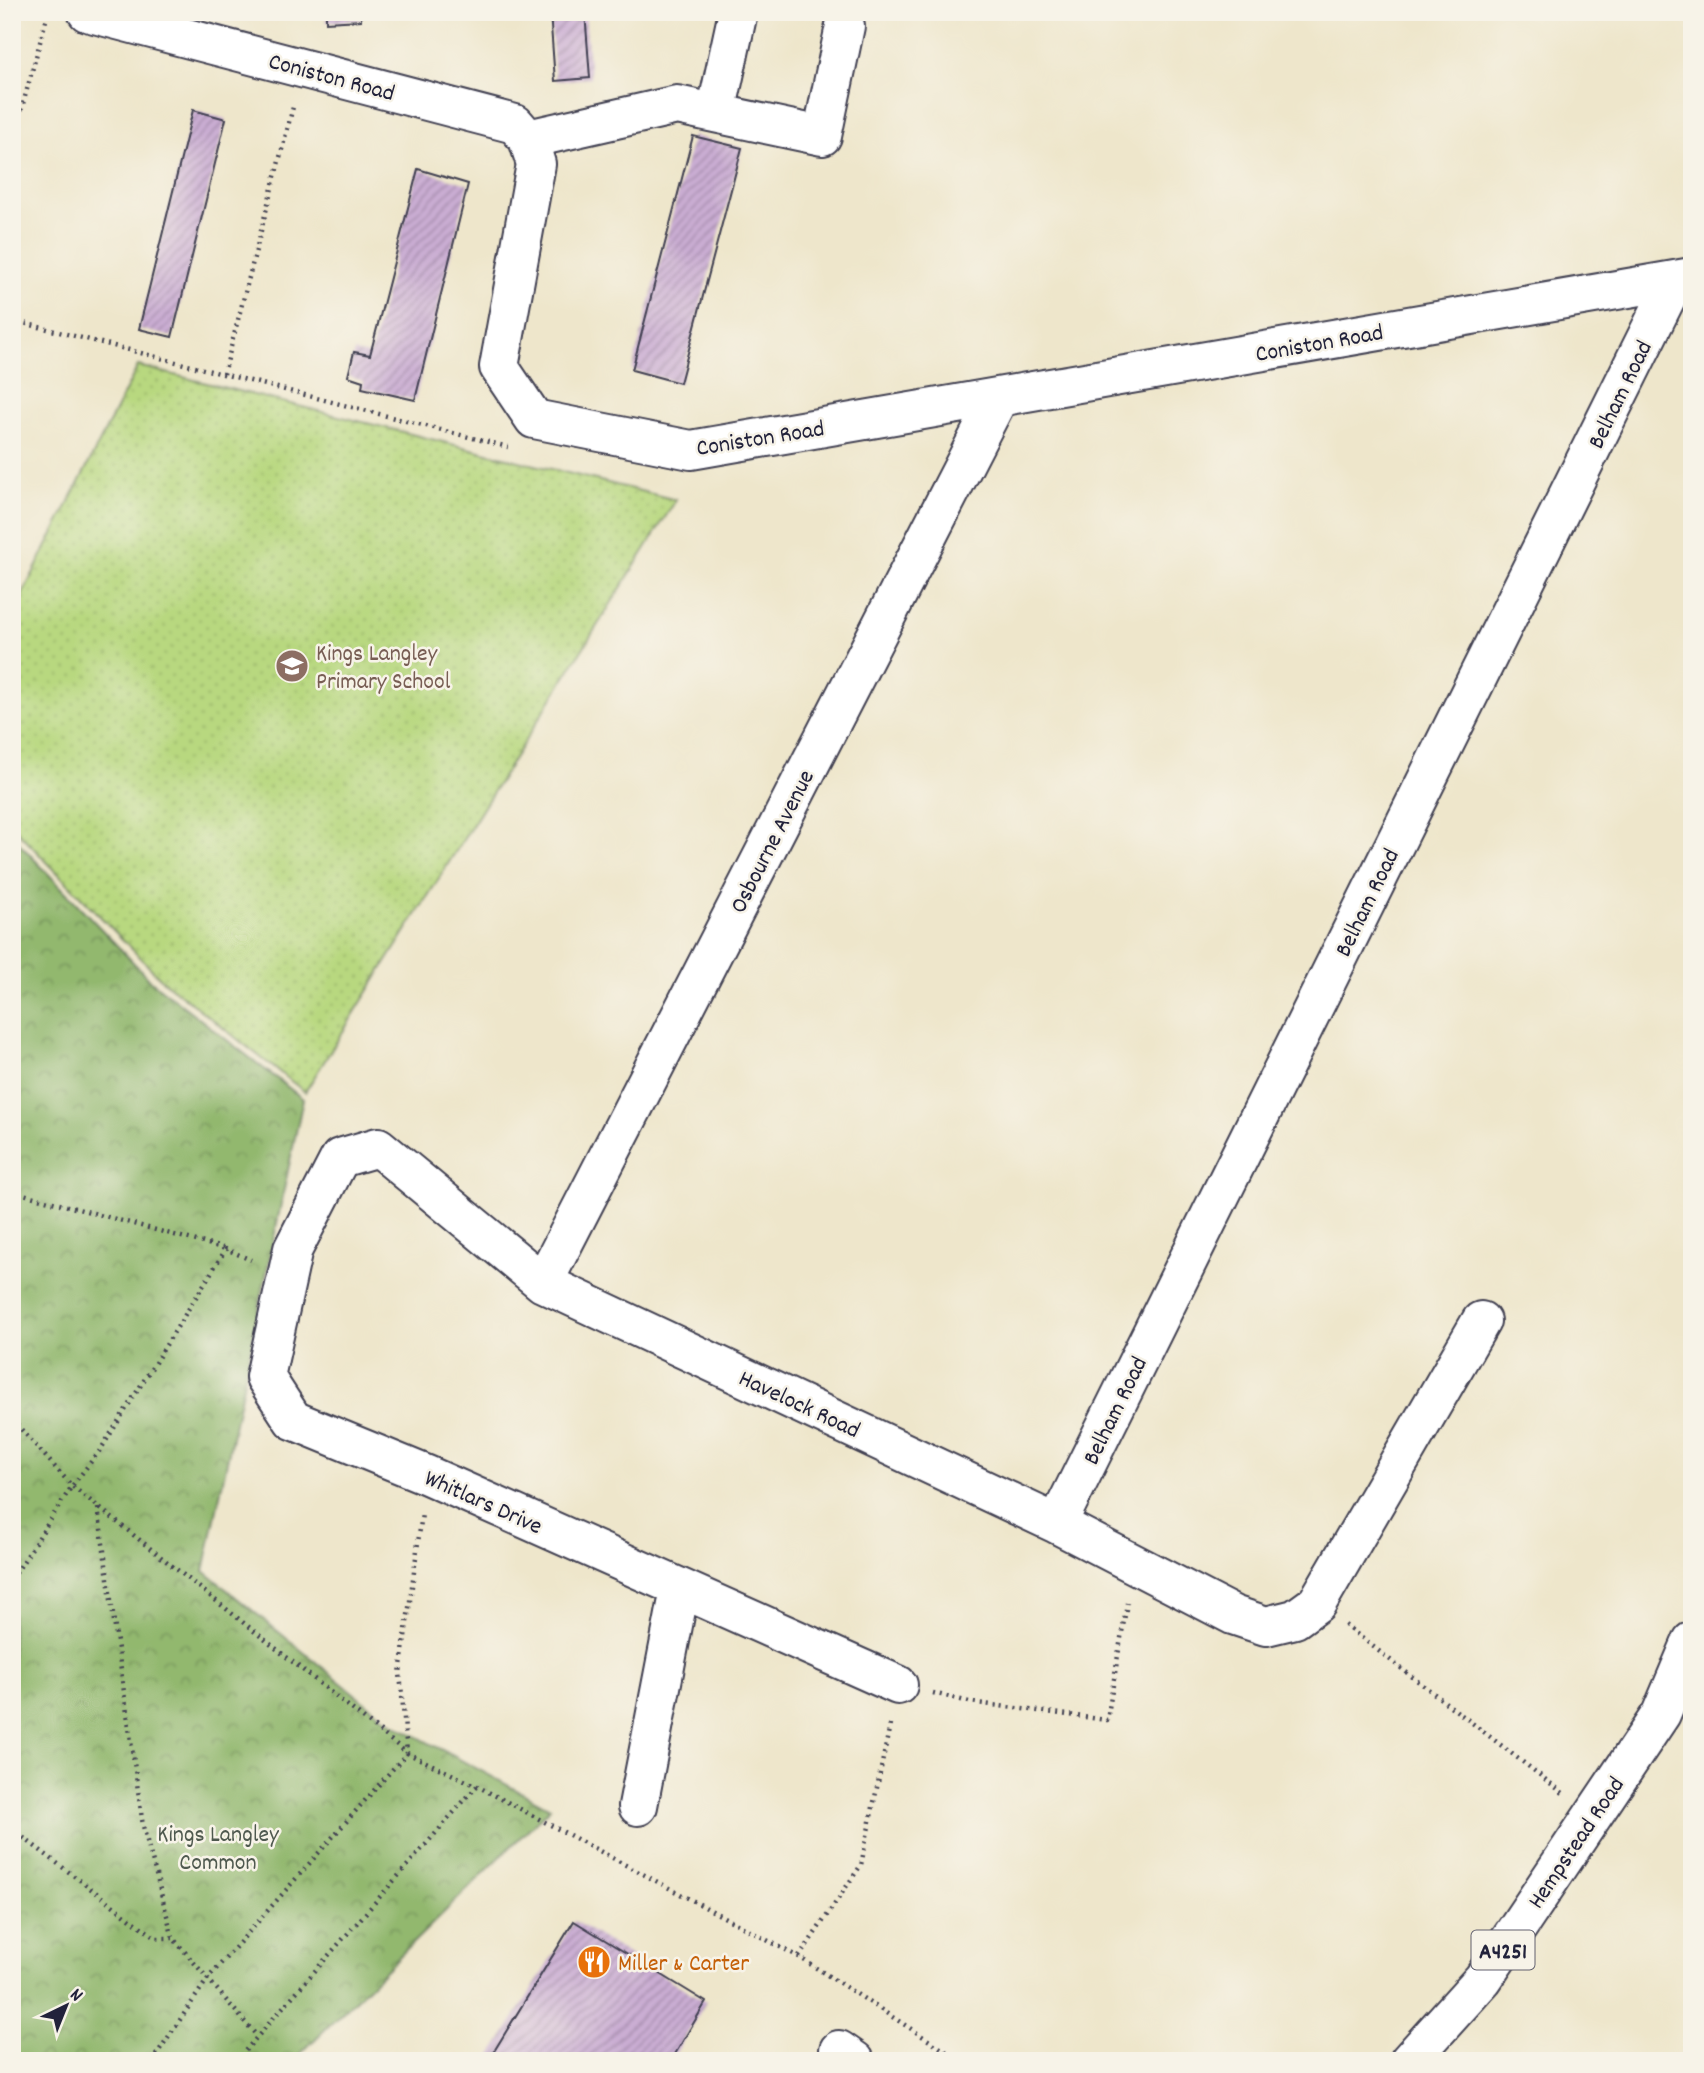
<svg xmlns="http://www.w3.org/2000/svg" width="1704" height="2073" viewBox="0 0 1704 2073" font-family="Dekko,sans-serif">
	<defs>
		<pattern id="grass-dots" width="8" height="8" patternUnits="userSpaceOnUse" patternTransform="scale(1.75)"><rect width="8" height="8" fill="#b8d87f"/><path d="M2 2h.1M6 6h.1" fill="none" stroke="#9eb96f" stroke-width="1.8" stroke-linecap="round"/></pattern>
		<pattern id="forest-crowns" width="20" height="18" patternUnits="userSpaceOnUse" patternTransform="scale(1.75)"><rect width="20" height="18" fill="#92b86e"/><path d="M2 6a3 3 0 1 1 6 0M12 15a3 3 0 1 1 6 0" fill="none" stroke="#77955c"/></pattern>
		<pattern id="building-hatch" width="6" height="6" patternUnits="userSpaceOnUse" patternTransform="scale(1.75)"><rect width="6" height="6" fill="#caadd3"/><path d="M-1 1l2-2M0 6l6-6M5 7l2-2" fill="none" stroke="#a48cac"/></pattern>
	</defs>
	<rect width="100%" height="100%" fill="#f7f3e8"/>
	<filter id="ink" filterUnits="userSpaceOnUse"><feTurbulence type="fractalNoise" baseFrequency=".0143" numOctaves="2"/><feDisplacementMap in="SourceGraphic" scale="14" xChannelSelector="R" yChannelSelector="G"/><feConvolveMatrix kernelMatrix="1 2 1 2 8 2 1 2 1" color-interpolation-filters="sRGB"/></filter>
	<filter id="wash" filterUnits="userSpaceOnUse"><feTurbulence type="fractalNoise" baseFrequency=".00686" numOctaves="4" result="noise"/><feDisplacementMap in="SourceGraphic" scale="28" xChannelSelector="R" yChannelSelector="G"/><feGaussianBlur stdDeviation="1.57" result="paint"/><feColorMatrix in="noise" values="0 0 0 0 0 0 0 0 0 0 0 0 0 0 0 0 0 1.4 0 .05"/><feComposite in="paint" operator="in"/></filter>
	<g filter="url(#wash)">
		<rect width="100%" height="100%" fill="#eee6cb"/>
		<path fill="url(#grass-dots)" stroke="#6d7d5d" stroke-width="2" d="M138,366L676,500L305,1092L162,980L12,826V615Z"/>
		<path fill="url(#forest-crowns)" stroke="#5a6d54" stroke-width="2" d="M12,836L151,981L303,1099L204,1571L388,1721L550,1808L293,2061H12Z"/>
		<g id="blocks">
			<path fill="url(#building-hatch)" d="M326,12H361V20L326,22Z
				M550,12H585L590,78L555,81Z
				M193,110L226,119L172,337L139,329Z
				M693,136L742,148L680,383L632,370Z
				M418,169L468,184L415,400L362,388L363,381L348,376L354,352L370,355Z
				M574,1921L706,2002L671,2061H488Z"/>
		</g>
	</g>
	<g filter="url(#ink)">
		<use href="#blocks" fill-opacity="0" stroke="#413f51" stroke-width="2"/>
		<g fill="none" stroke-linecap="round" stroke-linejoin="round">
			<defs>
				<path id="minor" d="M87,12L515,124L528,139L536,164L499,367L534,419L691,450L1692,277
					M716,113L738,12
					M528,139L677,105L822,136L845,26
					M543,1283L998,399
					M1057,1524L1675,280
					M898,1685L427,1475L293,1420L265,1377L293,1249L340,1158L378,1147L543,1283L1057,1524L1233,1615L1266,1626L1295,1619L1317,1603L1481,1321
					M638,1806L680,1589
					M839,2050L855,2061"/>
				<path id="major" d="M1409,2061L1483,1979L1661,1714L1692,1641"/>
			</defs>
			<use href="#minor" stroke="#413f51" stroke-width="42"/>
			<use href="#major" stroke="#413f51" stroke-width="42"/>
			<path stroke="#413f51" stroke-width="4.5" stroke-dasharray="2 5" stroke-linecap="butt" d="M12,144L48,13
				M12,320L508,447
				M224,374L294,103
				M12,1191L226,1249
				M12,1419L72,1486L407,1753L477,1786L799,1957L961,2061
				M98,1508L143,1826L173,1938L257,2036
				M12,1579L72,1486L101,1449L226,1249L251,1260
				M1345,1625L1563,1793
				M933,1693L969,1702L1107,1720L1127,1603
				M12,1829L156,1938H173
				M799,1957L861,1865L891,1720
				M152,2061L209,1977L407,1753L400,1673L422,1514
				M236,2061L477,1786"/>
			<use href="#minor" stroke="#fff" stroke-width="38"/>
			<use href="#major" stroke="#fff" stroke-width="38"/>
		</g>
	</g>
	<defs>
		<symbol id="school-disc" viewBox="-11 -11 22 22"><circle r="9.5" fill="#8d6e63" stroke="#f7f3e8"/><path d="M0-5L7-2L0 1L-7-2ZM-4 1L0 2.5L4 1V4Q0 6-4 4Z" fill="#fff"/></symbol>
		<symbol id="restaurant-disc" viewBox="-11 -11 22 22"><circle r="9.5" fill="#e8710a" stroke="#f7f3e8"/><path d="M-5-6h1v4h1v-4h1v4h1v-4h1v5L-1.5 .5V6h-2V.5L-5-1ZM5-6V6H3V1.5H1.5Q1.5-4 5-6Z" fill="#fff"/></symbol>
	</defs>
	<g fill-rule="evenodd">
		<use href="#school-disc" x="273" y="647" width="38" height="38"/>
		<use href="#restaurant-disc" x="575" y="1943" width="38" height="38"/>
	</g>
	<g text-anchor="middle" stroke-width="5" stroke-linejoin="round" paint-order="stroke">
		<rect fill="#f7f3e8" stroke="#62616f" stroke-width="2" x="1471.5" y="1930.5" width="63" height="39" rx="5"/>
		<g font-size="23" font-weight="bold" fill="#22223b">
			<text x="1503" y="1958">A4251</text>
		</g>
		<g font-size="24" fill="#22223b" stroke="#f7f3e8">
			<text transform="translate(332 76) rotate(15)" y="8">Coniston Road</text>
			<text transform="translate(1319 342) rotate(-10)" y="8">Coniston Road</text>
			<text transform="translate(1619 394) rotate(-64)" y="8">Belham Road</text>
			<text transform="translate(760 437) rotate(-9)" y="8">Coniston Road</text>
			<text transform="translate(771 841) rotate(-63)" y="8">Osbourne Avenue</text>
			<text transform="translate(1366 902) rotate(-64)" y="8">Belham Road</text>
			<text transform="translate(800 1403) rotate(25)" y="8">Havelock Road</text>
			<text transform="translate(1114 1410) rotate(-64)" y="8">Belham Road</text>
			<text transform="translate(484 1501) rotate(24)" y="8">Whitlars Drive</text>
			<text transform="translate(1575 1842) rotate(-56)" y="8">Hempstead Road</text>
		</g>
		<g font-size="24" fill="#785e54" stroke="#f7f3e8" text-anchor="start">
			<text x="316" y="660">Kings Langley<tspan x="316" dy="28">Primary School</tspan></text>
		</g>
		<g font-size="24" fill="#4f594f" stroke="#f7f3e8">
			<text x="218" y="1841">Kings Langley<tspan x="218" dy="28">Common</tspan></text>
		</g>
		<g font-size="24" fill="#c56008" stroke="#f7f3e8" text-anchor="start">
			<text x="618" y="1970">Miller &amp; Carter</text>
		</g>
	</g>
	<rect width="1704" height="2073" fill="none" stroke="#f7f3e8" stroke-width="42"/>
	<g transform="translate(66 2006) rotate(43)" stroke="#f7f3e8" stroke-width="5" paint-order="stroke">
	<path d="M0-5L12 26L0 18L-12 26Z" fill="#22223b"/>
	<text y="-10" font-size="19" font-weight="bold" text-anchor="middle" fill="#22223b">N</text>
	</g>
</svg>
